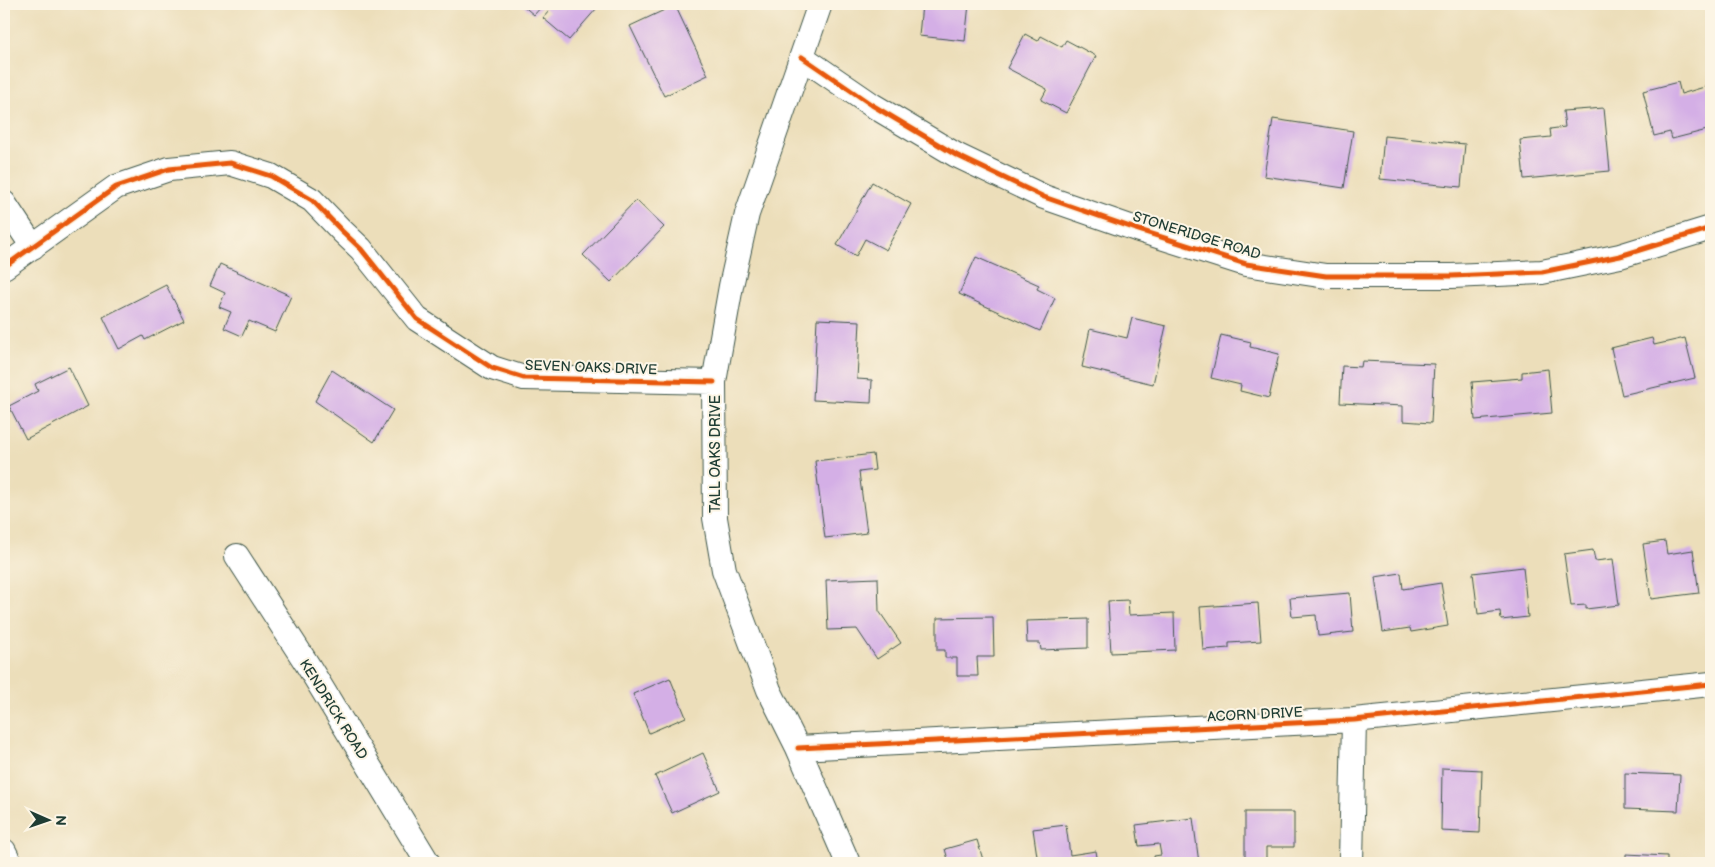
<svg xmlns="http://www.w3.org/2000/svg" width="1715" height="867" viewBox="0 0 1715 867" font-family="'Balsamiq Sans',sans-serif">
	<rect width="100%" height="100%" fill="#fcf5e5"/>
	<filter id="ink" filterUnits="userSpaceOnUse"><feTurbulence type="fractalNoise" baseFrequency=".02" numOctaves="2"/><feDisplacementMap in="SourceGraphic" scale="10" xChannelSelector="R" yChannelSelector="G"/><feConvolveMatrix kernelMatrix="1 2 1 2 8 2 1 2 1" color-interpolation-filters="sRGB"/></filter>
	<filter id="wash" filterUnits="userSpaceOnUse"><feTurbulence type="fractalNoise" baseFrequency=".0096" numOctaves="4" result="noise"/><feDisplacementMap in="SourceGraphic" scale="20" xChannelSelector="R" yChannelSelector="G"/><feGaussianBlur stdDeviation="1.12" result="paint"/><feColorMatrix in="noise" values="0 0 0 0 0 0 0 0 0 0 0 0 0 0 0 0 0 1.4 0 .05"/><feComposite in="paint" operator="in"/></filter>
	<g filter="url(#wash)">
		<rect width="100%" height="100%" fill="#ecdeba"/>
		<g id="blocks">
			<path fill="#d4afe6" d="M521,4H592L597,8L569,40L543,18L549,11L542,6L534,15Z
				M922,4H969L965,41L919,36Z
				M675,5L708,75L664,96L630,26Z
				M1025,34L1038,41L1041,36L1062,47L1066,40L1096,56L1066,113L1041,100L1047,89L1007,68Z
				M1678,82L1681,94L1711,85V129L1672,139L1670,132L1654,136L1643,91Z
				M1604,108L1610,171L1524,179L1520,140L1551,137L1550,129L1565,127L1563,111Z
				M1273,119L1353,131L1344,188L1264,176Z
				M1384,136L1465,144L1461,187L1380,179Z
				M872,182L911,204L886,250L865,239L856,256L837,245Z
				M636,200L664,227L611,282L583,255Z
				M976,257L1039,285L1037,289L1055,298L1040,331L959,294Z
				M220,264L291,296L275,332L249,321L242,336L224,328L231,312L219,307L225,293L210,286Z
				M166,285L184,320L145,340L143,336L119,349L103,317Z
				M1132,318L1166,326L1153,384L1082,367L1090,329L1127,338Z
				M817,319L860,321L857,379L872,380L871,403L813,400Z
				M1221,335L1251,342L1250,347L1279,354L1269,398L1240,391L1241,385L1211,378Z
				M1652,338L1654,345L1685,338L1695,378L1622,395L1611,348Z
				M1362,361L1434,364L1431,423L1403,421V406L1340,403L1342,366L1361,367Z
				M69,367L88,406L26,439L9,406L38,391L35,384Z
				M1548,369L1552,413L1475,420L1472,382L1522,378V372Z
				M332,370L393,410L374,442L315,401Z
				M873,454L875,470L859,472L867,533L825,538L815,461Z
				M1665,541L1667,554L1693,550L1699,593L1651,599L1643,544Z
				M1593,550L1595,561L1613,559L1619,605L1586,609V605L1571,606L1564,554Z
				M1523,567L1528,617L1501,620L1500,611L1478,614L1473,573Z
				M1401,573L1403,589L1441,583L1448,626L1411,632L1410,628L1383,632L1375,577Z
				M878,578L879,611L901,643L877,659L857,629L828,630L826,580Z
				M1350,593L1353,632L1318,636L1316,615L1292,617L1290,598Z
				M1128,600L1129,615L1174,613L1175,650L1111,653L1108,601Z
				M1258,603L1261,641L1229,643V648L1203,650L1200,607Z
				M993,617L994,657H977L978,676H957V658H945V650H937V618Z
				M1088,619V648L1041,650L1040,643H1027L1026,621Z
				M670,678L686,717L649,733L633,694Z
				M703,753L720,791L672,813L655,776Z
				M1442,768L1482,770L1480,833L1441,831Z
				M1625,773L1680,775L1678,811L1625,809Z
				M1245,812H1294V847H1266V863H1245Z
				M1193,818L1199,863H1155L1154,856L1161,855L1159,844L1139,846L1136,825Z
				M1066,825L1070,855L1096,851L1098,863H1038L1033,829Z
				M977,840L984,863H949L945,849Z
				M1626,854L1667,856V863H1626Z"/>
		</g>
	</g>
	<g filter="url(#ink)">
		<use href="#blocks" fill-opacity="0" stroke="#3e5548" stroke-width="1"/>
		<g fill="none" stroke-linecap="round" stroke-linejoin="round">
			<defs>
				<path id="minor" d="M820,4L747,214L731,286L714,382L715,518L724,570L769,690L798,748L848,863
					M802,57L872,105L956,155L1044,197L1136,229L1246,264L1326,276H1452L1542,272L1620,256L1711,228
					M4,203L33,247
					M4,267L116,187L169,169L230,163L271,176L312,200L342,231L361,249L417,319L492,368L524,378L714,382
					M237,556L307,664L428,863
					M798,748L1354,720L1711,684
					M4,851L10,863
					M1351,863L1354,720"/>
			</defs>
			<use href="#minor" stroke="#3e5548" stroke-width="26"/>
			<use href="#minor" stroke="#fff" stroke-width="24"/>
			<defs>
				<path id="cycleway" d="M802,57L872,105L956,155L1044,197L1136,229L1246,264L1326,276H1452L1542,272L1620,256L1711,228
					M4,267L116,187L169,169L230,163L271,176L312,200L342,231L361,249L417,319L492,368L524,378L714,382
					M798,748L1354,720L1711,684"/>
			</defs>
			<use href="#cycleway" stroke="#fcf5e5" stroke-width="8"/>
			<use href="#cycleway" stroke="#e8590c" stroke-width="5"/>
		</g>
	</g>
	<g text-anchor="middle" stroke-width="4" stroke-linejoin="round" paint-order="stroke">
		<g font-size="14" fill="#1f3d34" stroke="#fcf5e5">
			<text transform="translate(1197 235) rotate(17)" y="5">STONERIDGE ROAD</text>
			<text transform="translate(591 367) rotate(2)" y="5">SEVEN OAKS DRIVE</text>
			<text transform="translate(715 454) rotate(-90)" y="5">TALL OAKS DRIVE</text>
			<text transform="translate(334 709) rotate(58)" y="5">KENDRICK ROAD</text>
			<text transform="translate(1255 714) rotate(-3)" y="5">ACORN DRIVE</text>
		</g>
	</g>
	<rect width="1715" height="867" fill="none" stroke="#fcf5e5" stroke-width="20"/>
	<g transform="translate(48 820) rotate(92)" stroke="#fcf5e5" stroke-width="4" paint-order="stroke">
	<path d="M0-4L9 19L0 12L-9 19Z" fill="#1f3d34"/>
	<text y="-8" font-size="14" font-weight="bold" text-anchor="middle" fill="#1f3d34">N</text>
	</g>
</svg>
